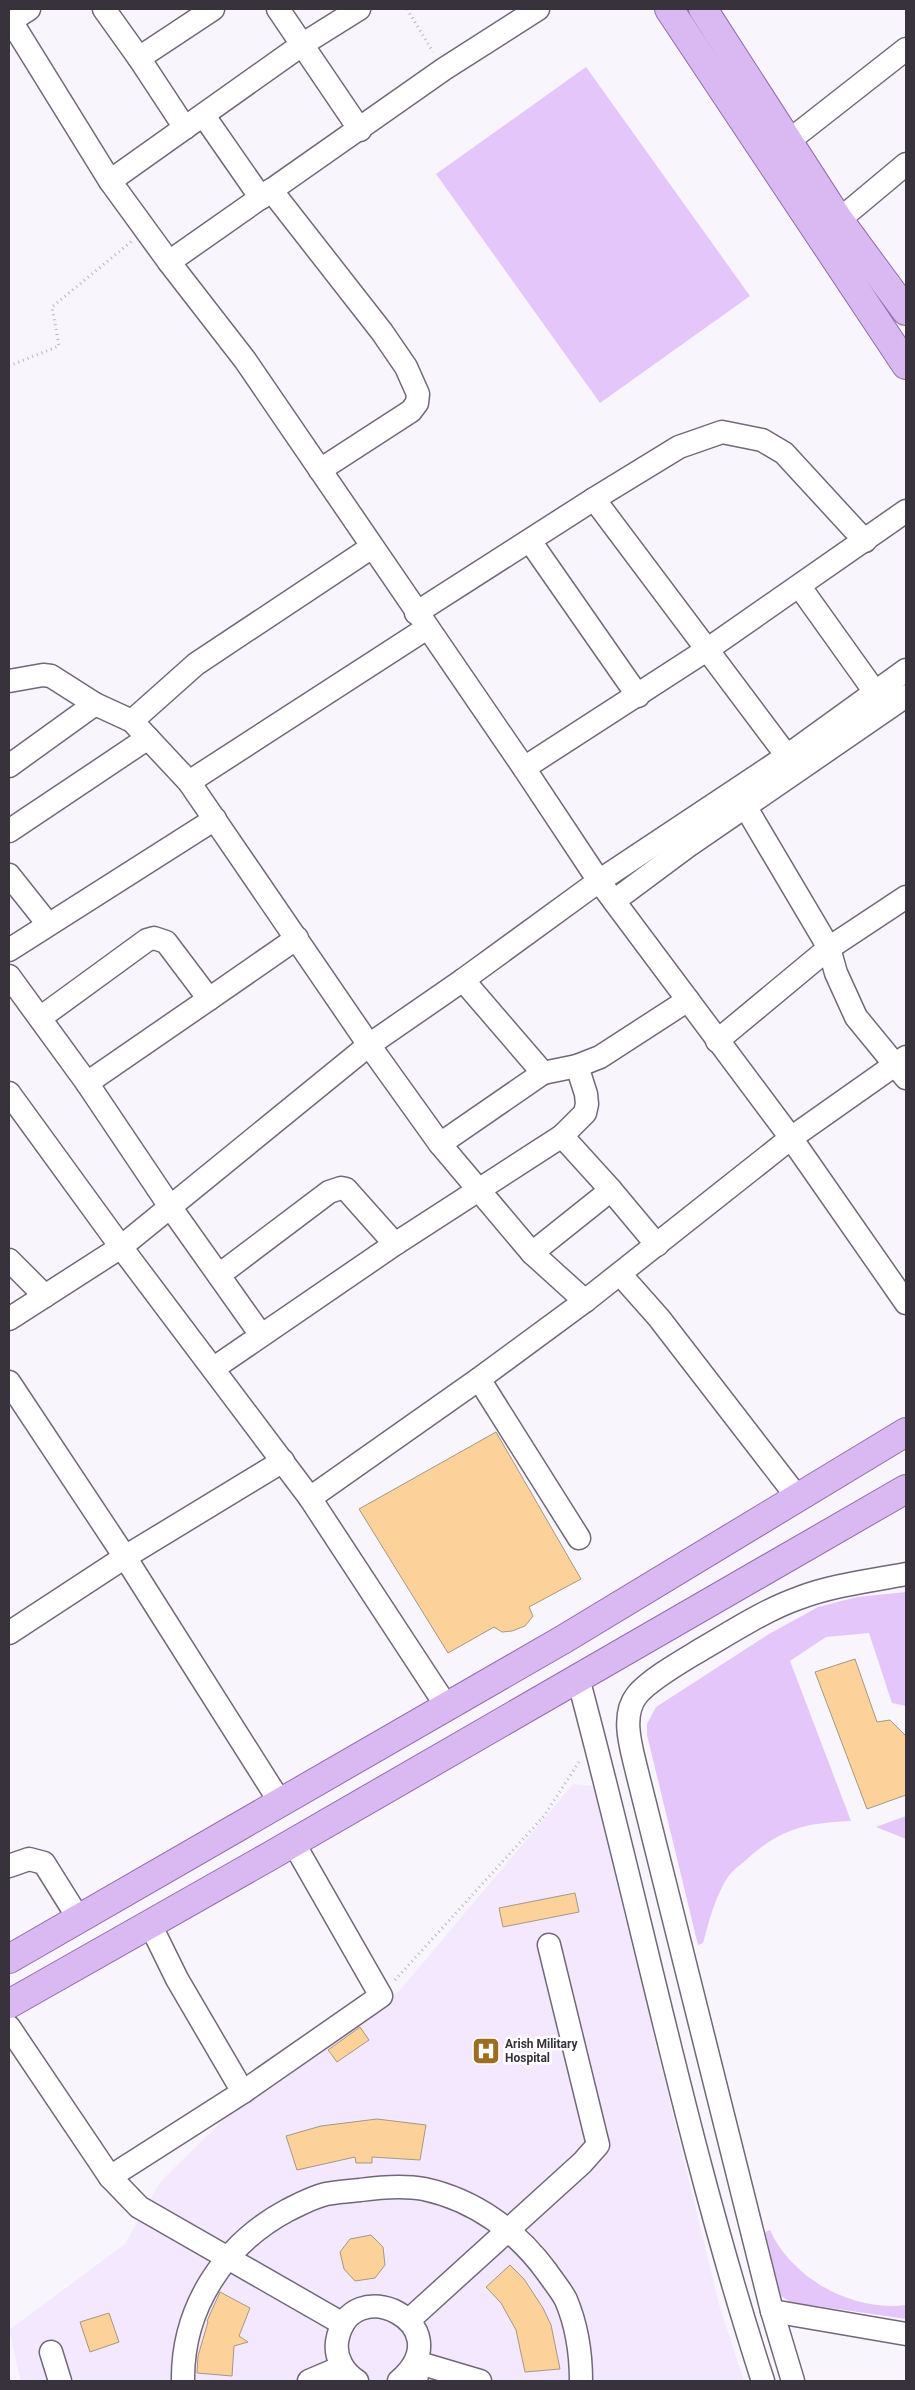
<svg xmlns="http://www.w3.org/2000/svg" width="915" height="2390" viewBox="0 0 915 2390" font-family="Roboto,sans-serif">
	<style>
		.built { fill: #f4e8fe }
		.green { fill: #e4c6fb }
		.building { fill: #fdd29a; stroke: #a59785 }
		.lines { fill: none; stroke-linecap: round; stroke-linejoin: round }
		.minor-casing { stroke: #72687a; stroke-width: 25 }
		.major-casing { stroke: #916cac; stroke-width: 30 }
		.path { stroke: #b9b5bd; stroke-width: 3; stroke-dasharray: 1 4; stroke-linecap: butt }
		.minor { stroke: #fff; stroke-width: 22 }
		.major { stroke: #dab9f2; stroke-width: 28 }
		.labels { text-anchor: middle; stroke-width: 5; stroke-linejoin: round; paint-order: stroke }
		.poi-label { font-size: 12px; font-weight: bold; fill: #37323b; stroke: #fff; text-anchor: start }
	</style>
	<rect width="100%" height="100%" fill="#f9f5fd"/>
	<polygon class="built" points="573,1784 593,1786 719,2304 744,2381 21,2381 9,2330 125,2244 160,2182 231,2112 401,1989"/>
	<g class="green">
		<polygon points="586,67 750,296 600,403 436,174"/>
		<path d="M906,1592V1706L892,1703L869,1633L826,1637L790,1661L851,1821C806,1823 781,1828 746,1860C740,1865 732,1871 727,1878C715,1898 709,1921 703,1943L698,1945L647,1735V1724L656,1707L769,1634L818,1607L857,1597Z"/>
		<polygon points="906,1816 906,1839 876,1827"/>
		<path d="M770,2230C792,2279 853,2312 906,2305V2319L790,2302L781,2296L765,2232Z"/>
	</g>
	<g class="building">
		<polygon points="496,1432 581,1579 529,1607 533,1616 525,1626 512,1631 502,1632 494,1627 448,1653 359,1509"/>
		<polygon points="855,1659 877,1722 890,1720 906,1736 906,1795 867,1809 815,1672"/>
		<polygon points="575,1893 579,1912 503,1927 499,1908"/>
		<polygon points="360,2027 369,2040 337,2062 328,2050"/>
		<polygon points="377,2119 426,2125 420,2160 372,2157 372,2163 356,2163 355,2157 297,2170 286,2136 321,2126"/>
		<polygon points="371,2235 383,2247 385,2265 375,2278 355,2281 344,2269 340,2252 350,2239"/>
		<polygon points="510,2265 524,2279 543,2308 551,2325 560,2369 525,2372 516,2330 501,2303 486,2287"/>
		<polygon points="220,2292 250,2308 239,2336 248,2342 234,2346 232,2376 197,2373 198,2356 208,2322 207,2321"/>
		<polygon points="109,2313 119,2342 90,2352 80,2322"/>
	</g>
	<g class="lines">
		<g class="minor-casing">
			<g id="minor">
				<polyline points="104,9 139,58 185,128"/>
				<polyline points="278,9 360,130"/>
				<polyline points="11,21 110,181 169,262 245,360 524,768 599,881 791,1138 906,1303"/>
				<polyline points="9,22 29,9"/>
				<polyline points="139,58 213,9"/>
				<polyline points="204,116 261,198"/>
				<polyline points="790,140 906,49"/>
				<polyline points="110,181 303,44 359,9"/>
				<polyline points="271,190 382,332 406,367 418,394 417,403 411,411 320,470"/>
				<polyline points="839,220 906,164"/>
				<polyline points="169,262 444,69 538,9"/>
				<polyline points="594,499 787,756"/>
				<polyline points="530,541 638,696"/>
				<polyline points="800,587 875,692"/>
				<polyline points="416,613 594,499 679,447 722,432 762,440 784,453 865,541"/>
				<polyline points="9,681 43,675 51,676 95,704 132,721 189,782 369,1045 440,1144 532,1253 585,1301"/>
				<polyline points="132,721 196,664 372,547"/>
				<polyline points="9,766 95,704"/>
				<polyline points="524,768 708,649 906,511"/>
				<polyline points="189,782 427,628"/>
				<polyline points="745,806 829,948 836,973 856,1017 906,1078"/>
				<polyline points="9,831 148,738"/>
				<polyline points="9,875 48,924"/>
				<polyline points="614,901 688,846 906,696"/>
				<polyline points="9,950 215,819"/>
				<polyline points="9,976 87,1083 171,1208 261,1335"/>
				<polyline points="463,980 543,1073"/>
				<polyline points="40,1018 147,940 154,938 166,942 209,999 297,938"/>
				<polyline points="717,1041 829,948 906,897"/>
				<polyline points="87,1083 209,999"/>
				<polyline points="9,1093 121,1247 310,1498 447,1707"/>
				<polyline points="562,1136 611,1190 657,1245"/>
				<polyline points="440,1144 543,1073 577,1066 600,1057 688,1000"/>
				<polyline points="532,1253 611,1190"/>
				<polyline points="9,1260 45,1296"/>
				<polyline points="620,1274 659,1318 798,1498"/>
				<polyline points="219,1275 329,1192 341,1188 346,1189 395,1244"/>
				<polyline points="9,1319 121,1247 369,1045 463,980 599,881 787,756 906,670"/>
				<polyline points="214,1368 395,1244 562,1136 585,1113 587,1104 586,1094 577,1066"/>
				<polyline points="479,1379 579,1538"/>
				<polyline points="9,1382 125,1557 280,1802"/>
				<polyline points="310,1498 479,1379 585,1301 791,1138 906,1057"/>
				<polyline points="9,1633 125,1557 283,1461"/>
				<path d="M578,1678C641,1912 688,2151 763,2381"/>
				<polyline points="9,1866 29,1859 44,1863 79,1919"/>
				<polyline points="150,1924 177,1979 243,2092"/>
				<polyline points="9,2027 110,2177 139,2207 343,2324"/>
				<polyline points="110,2177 243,2092 381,1996 293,1842"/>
				<polyline points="772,2311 906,2334"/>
				<polyline points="409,2320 582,2163 598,2145 549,1945"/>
				<polyline points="51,2352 60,2381"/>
				<polyline points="417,2376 416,2362 480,2381"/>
				<path d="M183,2381C182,2308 224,2244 288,2210C300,2204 313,2197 326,2194C337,2192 349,2191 360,2190C381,2187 403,2185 424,2189C475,2200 517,2231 547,2272C553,2281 561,2290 566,2300C577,2326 581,2353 581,2381"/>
				<polyline points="309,2381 342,2367 343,2381"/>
				<path d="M357,2381C344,2373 335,2358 337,2342C348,2268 465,2324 399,2381"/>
				<path d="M793,2381L772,2311L637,1772C632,1750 620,1716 637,1695C650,1679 684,1660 702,1649C733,1631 765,1610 799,1598C833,1585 870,1581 906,1574"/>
			</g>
		</g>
		<g class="major-casing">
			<g id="major">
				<polyline points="669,9 906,365"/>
				<polyline points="703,9 839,220 906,311"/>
				<polyline points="9,1959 564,1639 906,1432"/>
				<polyline points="9,2004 270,1856 906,1489"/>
			</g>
		</g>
		<g class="path">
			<polyline points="407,9 433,52"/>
			<polyline points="9,366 59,346 52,307 132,241"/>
			<polyline points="395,1980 544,1816 579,1762"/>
		</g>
		<use href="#minor" class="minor"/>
		<use href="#major" class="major"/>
	</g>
	<defs>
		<g id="hospital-square" transform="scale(1.4375)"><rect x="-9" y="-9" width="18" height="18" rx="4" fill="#9e6d21" stroke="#fff"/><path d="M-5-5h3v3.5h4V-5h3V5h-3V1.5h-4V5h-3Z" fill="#fff"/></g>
	</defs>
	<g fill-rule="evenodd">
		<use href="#hospital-square" x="486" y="2051"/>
	</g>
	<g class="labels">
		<g class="poi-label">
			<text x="505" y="2048">Arish Military<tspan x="505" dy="14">Hospital</tspan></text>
		</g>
	</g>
	<rect width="915" height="2390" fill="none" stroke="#37323b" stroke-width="20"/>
</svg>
